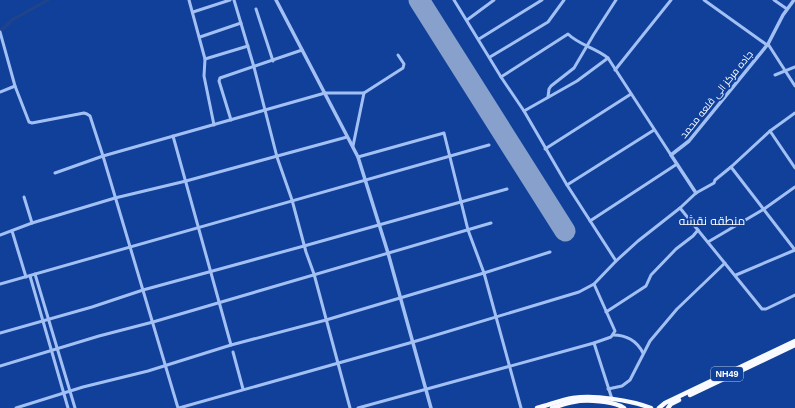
<svg xmlns="http://www.w3.org/2000/svg" width="795" height="408" viewBox="0 0 795 408" font-family="Arial,Cairo,sans-serif">
	<style>
		.lines { fill: none; stroke-linecap: round; stroke-linejoin: round }
		.canal { stroke: #214488; stroke-width: 3 }
		.runway { stroke: #88a0cc; stroke-width: 21 }
		.minor { stroke: #a3c0f4; stroke-width: 3 }
		.tertiary { stroke: #a3c0f4; stroke-width: 3.5 }
		.trunk { stroke: #f8faff; stroke-width: 4.5 }
		.labels { text-anchor: middle; stroke-width: 3.5; stroke-linejoin: round; paint-order: stroke }
		.shield { fill: #10409a; stroke: #b7c6e1; stroke-width: 1 }
		.shield-label { font-size: 9px; font-weight: bold; fill: #fff }
		.street-label { font-size: 10px; fill: #fff; stroke: #10409a }
		.quarter-label { font-size: 12px; fill: #fff; stroke: #10409a }
	</style>
	<rect width="100%" height="100%" fill="#10409a"/>
	<g class="lines">
		<polyline class="canal" points="0,30 4,28 12,20 48,0"/>
		<polyline class="runway" points="419,0 565,231"/>
		<g class="minor">
			<polyline points="189,0 205,59 204,76 214,125"/>
			<polyline points="234,0 254,67 277,157 292,200 306,252 314,274 350,408"/>
			<polyline points="454,0 501,77 524,111 567,185 616,261"/>
			<polyline points="704,0 767,45"/>
			<polyline points="774,0 787,9"/>
			<polyline points="256,9 273,61"/>
			<polyline points="193,12 230,0"/>
			<polyline points="467,20 494,0"/>
			<polyline points="0,32 15,86 29,122 32,123 84,113 87,114 90,116 103,156 178,408"/>
			<polyline points="200,37 241,23"/>
			<polyline points="479,39 542,0"/>
			<polyline points="768,44 795,86"/>
			<polyline points="490,57 548,22 564,0"/>
			<polyline points="205,59 248,46"/>
			<polyline points="615,70 671,0"/>
			<polyline points="775,75 795,67"/>
			<path d="M501,77L568,34C579,45 596,48 608,58L671,155"/>
			<polyline points="0,92 15,86"/>
			<polyline points="548,97 549,89 551,86 574,68 594,34 616,0"/>
			<polyline points="524,111 577,81 608,58"/>
			<polyline points="231,120 219,81 220,78 302,50"/>
			<polyline points="770,131 795,168"/>
			<polyline points="173,136 231,345"/>
			<polyline points="353,146 364,93 403,68 404,64 398,55"/>
			<polyline points="545,149 631,94"/>
			<polyline points="358,157 444,133 468,230 484,273 521,408"/>
			<polyline points="731,167 795,250"/>
			<polyline points="55,173 103,156 325,93 364,93"/>
			<polyline points="567,185 654,130"/>
			<polyline points="24,197 32,223"/>
			<polyline points="680,208 762,309 766,309 795,295"/>
			<polyline points="590,221 677,164"/>
			<polyline points="12,231 26,277"/>
			<polyline points="0,235 32,223 115,198 186,181 347,137"/>
			<polyline points="708,242 764,209 795,187"/>
			<polyline points="35,274 75,408"/>
			<polyline points="736,275 795,250"/>
			<polyline points="30,276 68,408"/>
			<polyline points="0,284 489,145"/>
			<polyline points="606,312 646,286 651,275 676,249 693,236 698,230"/>
			<polyline points="0,333 92,307 143,290 304,246 507,189"/>
			<path d="M613,335C627,335 637,341 643,353"/>
			<polyline points="594,343 612,399"/>
			<polyline points="233,352 243,389"/>
			<polyline points="0,366 99,336 153,322 491,223"/>
			<polyline points="608,389 622,386 630,380 650,341 677,309 725,263"/>
			<polyline points="16,408 83,387 148,371 231,345 326,320 484,273 550,252"/>
			<polyline points="179,408 413,342 579,292 594,284 616,261 638,241 680,208 696,193 714,183 715,180 731,167 770,131 795,113"/>
			<polyline points="358,408 594,343 611,337 615,331 594,284"/>
		</g>
		<g class="tertiary">
			<polyline points="276,0 358,157 388,253 431,408"/>
			<polyline points="696,193 671,155 689,141 768,44 783,15 794,0"/>
		</g>
		<g class="trunk">
			<polyline points="690,395 795,345"/>
			<path d="M537,408C549,405 561,400 573,398C595,395 630,400 651,408"/>
			<path d="M552,408C559,406 566,403 573,402C586,399 614,401 624,408"/>
			<polyline points="659,408 665,403 795,341"/>
			<polyline points="668,408 671,404 679,400"/>
		</g>
	</g>
	<g class="labels">
		<rect class="shield" x="711" y="367" width="32" height="14" rx="3"/>
		<g class="shield-label">
			<text x="727" y="377">NH49</text>
		</g>
		<g class="street-label">
			<text transform="translate(716 94) rotate(-51)" y="4">جاده مرکز الی قلعه محمد</text>
		</g>
		<g class="quarter-label">
			<text x="712" y="225">منطقه نقشه</text>
		</g>
	</g>
</svg>
